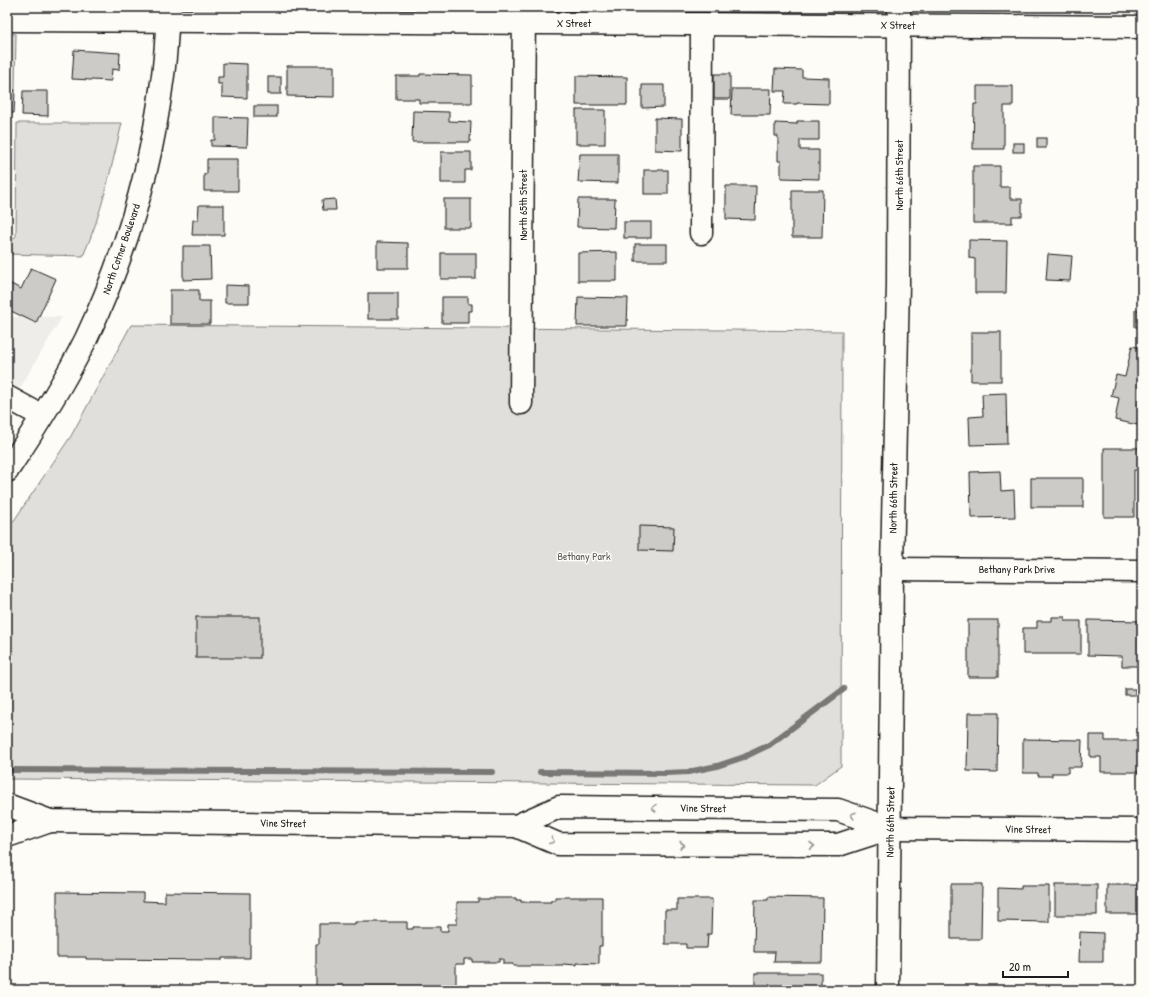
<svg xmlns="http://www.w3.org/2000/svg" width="1149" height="997" viewBox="0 0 1149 997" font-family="'Patrick Hand',sans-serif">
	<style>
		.built { fill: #eeede9 }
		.green { fill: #e0dfdb; stroke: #7e7e7c }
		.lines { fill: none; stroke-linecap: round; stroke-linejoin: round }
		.stream { stroke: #797876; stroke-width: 6 }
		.building { fill: #cccbc8; stroke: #1c1c1c }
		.minor-casing { stroke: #1c1c1c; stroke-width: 25 }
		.major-casing { stroke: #1c1c1c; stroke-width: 25 }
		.minor { stroke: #fdfcf7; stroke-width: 22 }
		.major { stroke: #fdfcf7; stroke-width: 22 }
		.oneway { stroke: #989794 }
		.labels { text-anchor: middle; stroke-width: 3; stroke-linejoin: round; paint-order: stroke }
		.street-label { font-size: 11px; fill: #1c1c1c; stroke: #fdfcf7 }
		.park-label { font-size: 11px; fill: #575655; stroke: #fdfcf7 }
	</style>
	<rect width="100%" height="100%" fill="#fdfcf7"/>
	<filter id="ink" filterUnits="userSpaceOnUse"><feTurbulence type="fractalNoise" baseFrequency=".025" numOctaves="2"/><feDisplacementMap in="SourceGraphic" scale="8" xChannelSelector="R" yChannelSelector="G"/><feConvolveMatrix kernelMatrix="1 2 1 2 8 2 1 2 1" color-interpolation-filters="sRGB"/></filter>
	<g filter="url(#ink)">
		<polygon class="built" points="7,317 62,317 7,410"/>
		<g class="green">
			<polygon points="7,34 16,34 15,90 7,90"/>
			<path d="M17,123H122C111,168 102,214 83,256L7,254V238H14L16,236Z"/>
			<polygon points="131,325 842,331 841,766 815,785 7,779 7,529 15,519 71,436"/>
		</g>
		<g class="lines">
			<g class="stream">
				<polyline points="7,770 492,772"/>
				<polyline points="540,772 666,773 688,772 717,766 744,757 769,745 844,689"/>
			</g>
		</g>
		<g class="building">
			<polygon points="74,50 120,53 119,70 112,69 111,81 72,79"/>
			<polygon points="223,63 247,64 247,98 222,97 222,84 218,84 218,77 223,77"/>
			<polygon points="287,66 334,66 334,97 287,96"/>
			<polygon points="775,69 802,70 802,77 829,78 829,104 797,103 797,104 784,104 785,91 774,91"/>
			<polygon points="420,74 472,75 472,103 419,103 419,99 396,99 396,76 420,76"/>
			<rect x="714" y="74" width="16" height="25"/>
			<polygon points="576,76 627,77 627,105 576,105"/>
			<rect x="268" y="77" width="13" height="17"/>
			<polygon points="642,85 664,85 664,107 642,108"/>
			<polygon points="977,86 1013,86 1013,106 1004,106 1004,149 973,149 974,104 977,104"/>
			<polygon points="732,89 771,89 770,115 731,115"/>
			<polygon points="7,90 15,90 14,113 7,113"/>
			<polygon points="23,91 48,91 48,116 22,115"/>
			<rect x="254" y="106" width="23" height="11"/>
			<rect x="576" y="110" width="29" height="34"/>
			<polygon points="413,111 449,112 449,121 471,122 470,142 412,142"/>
			<polygon points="215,117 248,118 247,147 211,146 211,140 215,140"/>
			<polygon points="655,118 682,119 682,151 655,150"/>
			<polygon points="797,121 819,121 819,140 800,140 800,150 819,150 819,179 781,178 781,161 778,161 778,136 775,136 775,123 797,124"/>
			<rect x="1037" y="138" width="9" height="10"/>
			<rect x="1013" y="143" width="11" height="9"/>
			<polygon points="441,152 471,152 471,170 465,170 465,183 441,183"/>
			<polygon points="580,154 618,154 618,183 578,182"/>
			<polygon points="207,159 238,159 238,191 204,191 204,174 207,174"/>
			<polygon points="973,166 1000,166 1000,187 1010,187 1010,199 1022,199 1022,216 1012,216 1012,223 973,223"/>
			<rect x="644" y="170" width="24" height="24"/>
			<polygon points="726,186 756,186 755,220 726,219"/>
			<polygon points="792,190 823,190 822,237 792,237"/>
			<polygon points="335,199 336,210 323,210 322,200"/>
			<rect x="444" y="199" width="27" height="29"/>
			<polygon points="578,199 615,199 614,228 577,227"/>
			<polygon points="199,205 224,205 224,235 192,235 193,220 198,220"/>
			<rect x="624" y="222" width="27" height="16"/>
			<polygon points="969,240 1007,241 1006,293 975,293 975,259 969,258"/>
			<polygon points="377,242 408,243 408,268 377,268"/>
			<rect x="635" y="244" width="32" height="17"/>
			<polygon points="183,246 210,246 211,279 183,280"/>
			<polygon points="617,252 617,281 578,281 578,253"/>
			<rect x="441" y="253" width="35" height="26"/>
			<polygon points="1048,254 1072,256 1070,281 1046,280"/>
			<polygon points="31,268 56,279 36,323 11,311 7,311 7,282 21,289"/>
			<polygon points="225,285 249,286 249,303 225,303"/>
			<polygon points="1141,287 1142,287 1142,342 1139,342 1139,327 1135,327 1135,310 1141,310"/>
			<polygon points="170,290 199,290 199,301 210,301 210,324 170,324"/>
			<rect x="368" y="293" width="30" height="26"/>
			<polygon points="442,297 468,297 468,304 472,304 472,311 468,311 468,323 442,323"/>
			<polygon points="578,297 628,298 627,326 577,326"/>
			<rect x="971" y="332" width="30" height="49"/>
			<polygon points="1132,346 1142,348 1142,426 1115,420 1119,398 1111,396 1116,375 1125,377"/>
			<polygon points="1006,393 1007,444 970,445 969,417 983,416 982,394"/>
			<polygon points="1104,448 1139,448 1139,470 1134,470 1134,517 1104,517"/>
			<polygon points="1000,471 1001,491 1014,490 1015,517 971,518 970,472"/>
			<rect x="1031" y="478" width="52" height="29"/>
			<polygon points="639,526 674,527 673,551 639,550"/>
			<rect x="196" y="617" width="64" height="41"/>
			<polygon points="1052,617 1065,617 1065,621 1081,621 1081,654 1023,654 1023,628 1037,628 1037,621 1052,621"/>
			<rect x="968" y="620" width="30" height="57"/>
			<polygon points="1088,620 1142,621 1142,666 1122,666 1122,656 1088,655"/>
			<rect x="1125" y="689" width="10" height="6"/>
			<polygon points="968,713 998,713 997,772 967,771"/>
			<polygon points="1090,735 1105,735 1105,741 1140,741 1140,772 1101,772 1101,757 1090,757"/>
			<polygon points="1023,739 1082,740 1081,767 1068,767 1068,773 1052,773 1052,776 1038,776 1038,773 1023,773"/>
			<polygon points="951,884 982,884 981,939 951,939"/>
			<rect x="1055" y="885" width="42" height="30"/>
			<rect x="1107" y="885" width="35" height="29"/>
			<polygon points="1021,886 1049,886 1049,922 998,921 998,888 1021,889"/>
			<polygon points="57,892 143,893 143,901 165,902 165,892 250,893 250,958 222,958 222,960 86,959 86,957 57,957"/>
			<polygon points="555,897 602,897 602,946 599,946 599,964 577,963 577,965 563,964 563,966 513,966 513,964 503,964 503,959 499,959 499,962 472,962 472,959 464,959 464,964 456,964 456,990 397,990 397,987 368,987 368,989 364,990 316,990 316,944 319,944 319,924 355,924 355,922 407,922 407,929 413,929 413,927 440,927 440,931 448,931 448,924 457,924 457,902 478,902 478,899 489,899 489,898 516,898 516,900 521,900 521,902 551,902 551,900 555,900"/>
			<polygon points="768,897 823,898 822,962 774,962 775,952 754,952 755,900 768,900"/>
			<polygon points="677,899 712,899 711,934 708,934 707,948 686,948 686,944 665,944 665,910 677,910"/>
			<polygon points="1080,932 1103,933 1103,962 1079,962"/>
			<rect x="755" y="973" width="66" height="17"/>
		</g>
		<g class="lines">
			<g class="minor-casing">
				<g id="minor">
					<polyline points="7,20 407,22 1142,27"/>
					<polyline points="701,233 702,24"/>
					<polyline points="7,397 42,416"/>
					<polyline points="521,403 524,7"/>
					<polyline points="892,569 1142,571"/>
				</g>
			</g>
			<g class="major-casing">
				<g id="major">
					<path d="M7,471C35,429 63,385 86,339C124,258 151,171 162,82C166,57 167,32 168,7"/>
					<polyline points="7,805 50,821 516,826 558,844 838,845 890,828"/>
					<polyline points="516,826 559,807 838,810 890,828 1142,830"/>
					<polyline points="7,836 50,821"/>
					<polyline points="888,990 892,569 898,284 899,7"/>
				</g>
			</g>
			<use href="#minor" class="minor"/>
			<use href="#major" class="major"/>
		</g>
		<defs><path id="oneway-chevron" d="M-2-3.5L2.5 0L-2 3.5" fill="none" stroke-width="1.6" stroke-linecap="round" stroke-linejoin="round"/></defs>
		<g class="oneway">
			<use href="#oneway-chevron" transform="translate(654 808) rotate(-179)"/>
			<use href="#oneway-chevron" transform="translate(853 815) rotate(-161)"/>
			<use href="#oneway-chevron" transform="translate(552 841) rotate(22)"/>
			<use href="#oneway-chevron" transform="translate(682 845)"/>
			<use href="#oneway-chevron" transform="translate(812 846)"/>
		</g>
	</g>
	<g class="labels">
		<g class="street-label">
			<text x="574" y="27">X Street</text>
			<text transform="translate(898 25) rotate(1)" y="4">X Street</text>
			<text transform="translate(899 175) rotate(-90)" y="4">North 66th Street</text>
			<text transform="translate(523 205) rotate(-90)" y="4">North 65th Street</text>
			<text transform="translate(121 249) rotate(-71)" y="4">North Cotner Boulevard</text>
			<text transform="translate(893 498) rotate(-89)" y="4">North 66th Street</text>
			<text x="1017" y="573">Bethany Park Drive</text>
			<text transform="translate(703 808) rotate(1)" y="4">Vine Street</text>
			<text transform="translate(890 822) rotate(-89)" y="4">North 66th Street</text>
			<text transform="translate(283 823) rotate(1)" y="4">Vine Street</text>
			<text transform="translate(1028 829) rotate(1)" y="4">Vine Street</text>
		</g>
		<g class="park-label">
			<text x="584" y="560">Bethany Park</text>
		</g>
	</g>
	<rect width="1149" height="997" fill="none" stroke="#fdfcf7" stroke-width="24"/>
	<rect x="12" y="12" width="1125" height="973" fill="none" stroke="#1c1c1c" stroke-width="1.5" filter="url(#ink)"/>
	<path d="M1003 971v6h65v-6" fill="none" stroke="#1c1c1c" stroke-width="2"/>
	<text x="1009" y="971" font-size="12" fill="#1c1c1c" stroke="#fdfcf7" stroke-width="3" paint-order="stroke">20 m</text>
</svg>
